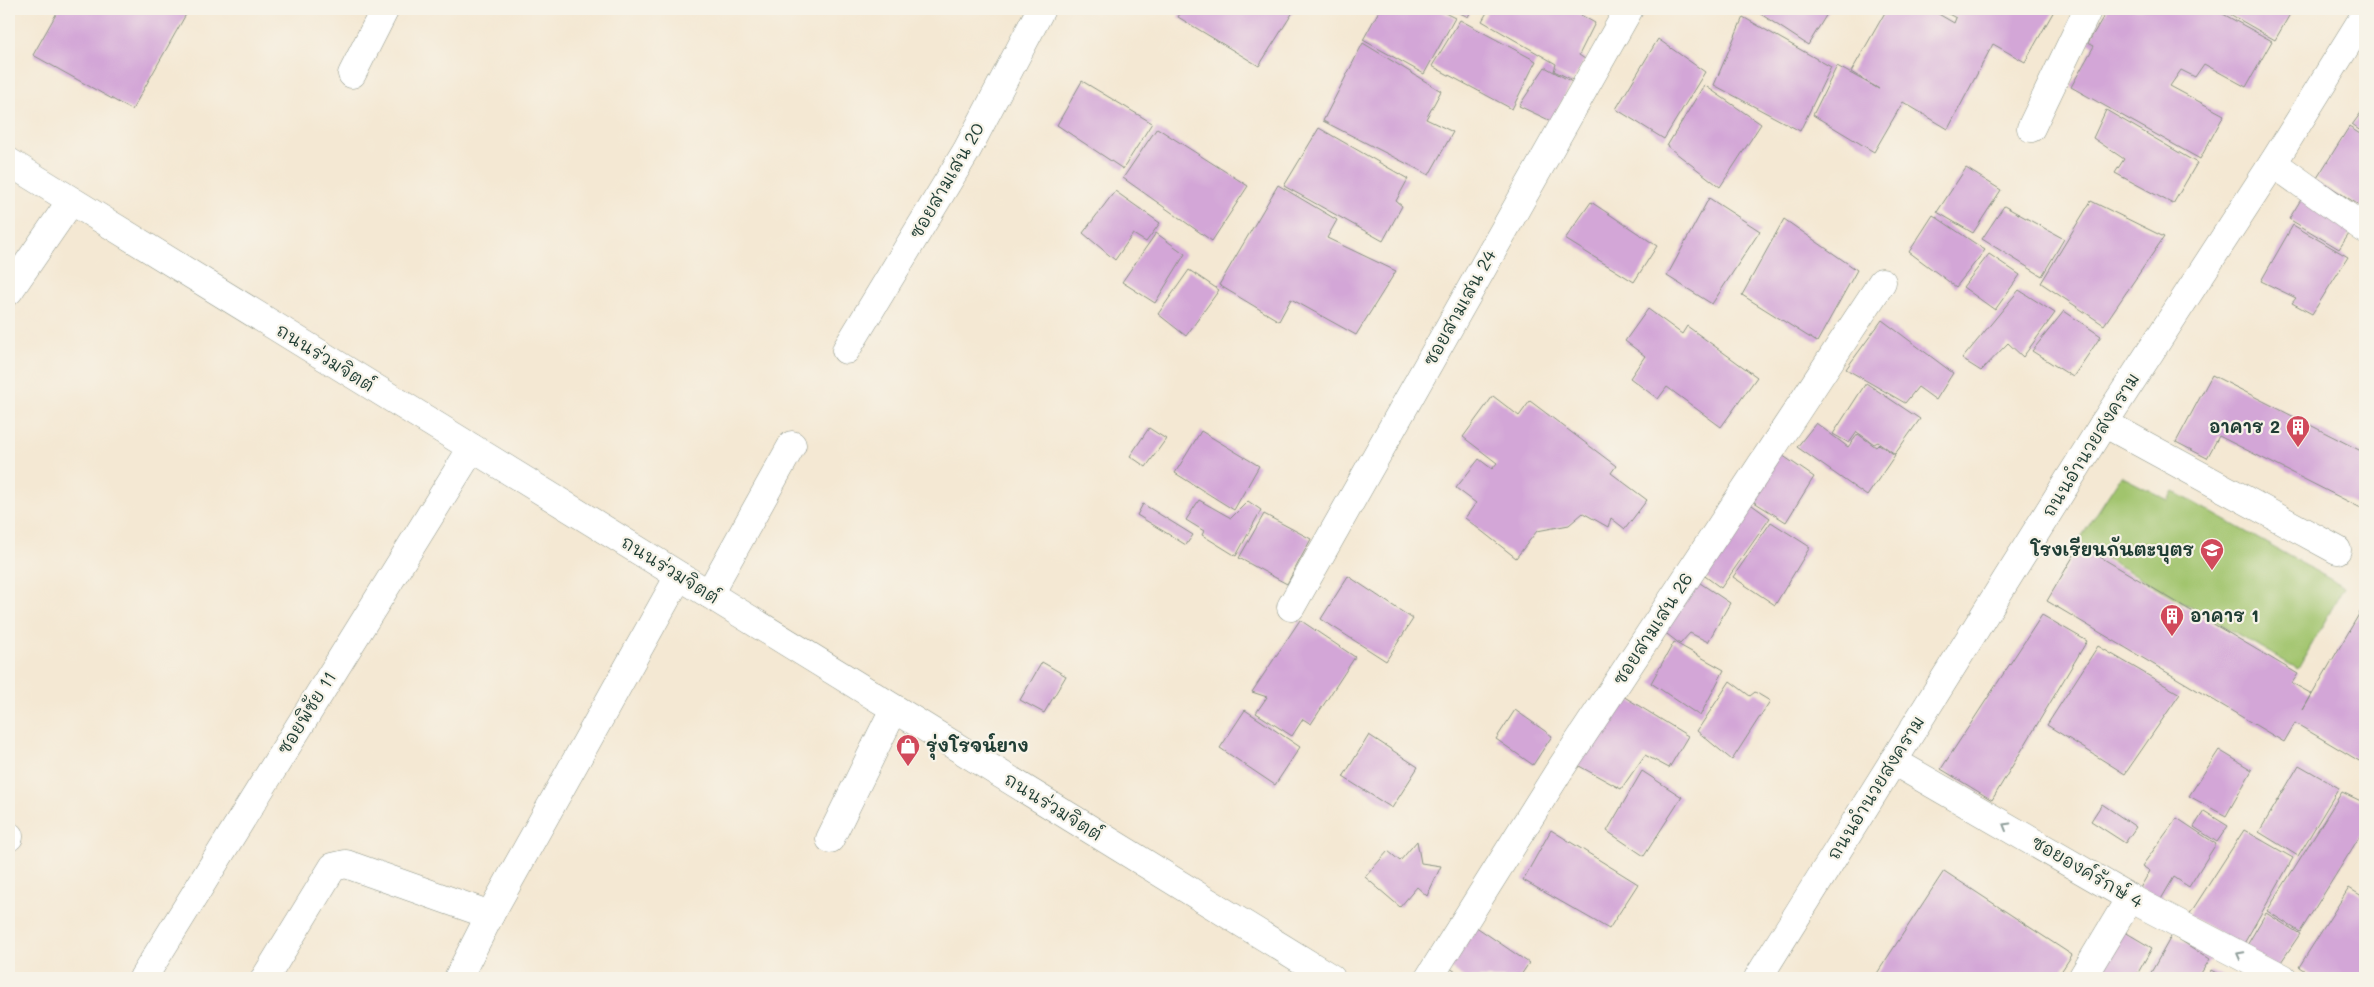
<svg xmlns="http://www.w3.org/2000/svg" width="2374" height="987" viewBox="0 0 2374 987" font-family="Mali,'Playpen Sans Thai',sans-serif">
	<style>
		.green { fill: #a1c46d; stroke: #608050 }
		.building { fill: #d3a6d7 }
		.lines { fill: none; stroke-linecap: round; stroke-linejoin: round }
		.minor-casing { stroke: #8a9284; stroke-width: 29 }
		.minor { stroke: #fff; stroke-width: 28 }
		.oneway { stroke: #8f9e9a }
		.labels { text-anchor: middle; stroke-width: 4.5; stroke-linejoin: round; paint-order: stroke }
		.street-label { font-size: 18px; fill: #1f3d34; stroke: #f7f3e8 }
		.poi-label { font-size: 18px; font-weight: bold; fill: #1f3d34; stroke: #f7f3e8; text-anchor: end }
	</style>
	<rect width="100%" height="100%" fill="#f7f3e8"/>
	<filter id="ink" filterUnits="userSpaceOnUse"><feTurbulence type="fractalNoise" baseFrequency=".02" numOctaves="2"/><feDisplacementMap in="SourceGraphic" scale="10" xChannelSelector="R" yChannelSelector="G"/><feConvolveMatrix kernelMatrix="1 2 1 2 8 2 1 2 1" color-interpolation-filters="sRGB"/></filter>
	<filter id="wash" filterUnits="userSpaceOnUse"><feTurbulence type="fractalNoise" baseFrequency=".0096" numOctaves="4" result="noise"/><feDisplacementMap in="SourceGraphic" scale="20" xChannelSelector="R" yChannelSelector="G"/><feGaussianBlur stdDeviation="1.12" result="paint"/><feColorMatrix in="noise" values="0 0 0 0 0 0 0 0 0 0 0 0 0 0 0 0 0 1.4 0 .05"/><feComposite in="paint" operator="in"/></filter>
	<g filter="url(#wash)">
		<rect width="100%" height="100%" fill="#f4e8d3"/>
		<polygon class="green" points="2121,476 2168,500 2173,491 2344,587 2298,669 2078,542"/>
		<g id="blocks">
			<g class="building">
				<polygon points="59,9 189,9 132,110 33,55"/>
				<polygon points="1183,9 1295,9 1259,66 1178,17"/>
				<polygon points="1380,9 1437,9 1455,18 1424,74 1363,40"/>
				<polygon points="1452,9 1472,9 1468,17"/>
				<polygon points="1489,9 1570,9 1595,23 1579,55 1585,59 1573,80 1554,71 1556,64 1482,21"/>
				<polygon points="1753,9 1830,9 1808,45"/>
				<polygon points="1887,9 1930,9 1954,23 1956,18 1939,9 2055,9 2025,62 1993,44 1948,129 1903,102 1874,152 1813,115 1837,66 1879,89 1851,72"/>
				<polygon points="2108,9 2214,9 2272,41 2246,87 2204,64 2195,77 2181,70 2170,86 2224,115 2200,159 2071,87 2094,46 2088,43"/>
				<polygon points="2221,9 2293,9 2275,40"/>
				<polygon points="1743,17 1831,67 1800,131 1714,85"/>
				<polygon points="1460,20 1536,61 1512,109 1432,66"/>
				<polygon points="1658,39 1705,72 1664,139 1616,109"/>
				<polygon points="1363,43 1441,91 1426,119 1453,132 1429,175 1323,121"/>
				<polygon points="1545,67 1572,82 1551,121 1519,106"/>
				<polygon points="1082,81 1152,123 1123,169 1057,125"/>
				<polygon points="1704,85 1761,124 1720,187 1667,146"/>
				<polygon points="2106,110 2197,163 2173,204 2115,173 2124,159 2093,138"/>
				<polygon points="2363,110 2365,111 2365,134 2352,125"/>
				<polygon points="2349,127 2365,137 2365,209 2317,178"/>
				<polygon points="1157,128 1248,186 1212,241 1123,178"/>
				<polygon points="1319,128 1408,179 1396,201 1402,206 1383,241 1284,186"/>
				<polygon points="1966,168 2001,190 1973,233 1937,212"/>
				<polygon points="2313,180 2363,213 2339,249 2289,219"/>
				<polygon points="1278,185 1337,220 1327,238 1396,271 1356,335 1291,299 1279,321 1219,285"/>
				<polygon points="1115,191 1160,223 1146,242 1133,234 1115,260 1083,233"/>
				<polygon points="1709,198 1760,231 1712,304 1667,276"/>
				<polygon points="2091,201 2164,237 2104,325 2041,283"/>
				<polygon points="1591,202 1657,246 1634,282 1565,239"/>
				<polygon points="2004,206 2064,239 2042,276 1982,239"/>
				<polygon points="1933,215 1985,250 1956,287 1909,252"/>
				<polygon points="1784,219 1857,270 1817,342 1742,295"/>
				<polygon points="2293,225 2348,257 2312,314 2292,303 2296,298 2261,281"/>
				<polygon points="1156,233 1185,254 1155,303 1122,282"/>
				<polygon points="1989,254 2020,275 1995,310 1963,287"/>
				<polygon points="1189,270 1219,290 1186,336 1158,314"/>
				<polygon points="2019,290 2055,313 2023,357 2008,343 1981,371 1962,359"/>
				<polygon points="1648,309 1682,334 1687,326 1757,377 1721,427 1667,387 1658,399 1630,378 1645,356 1625,341"/>
				<polygon points="2064,311 2101,336 2073,377 2032,351"/>
				<polygon points="1882,320 1953,373 1936,400 1918,387 1905,403 1846,369"/>
				<polygon points="2212,375 2365,453 2365,510 2219,436 2207,458 2176,442"/>
				<polygon points="1866,383 1920,419 1895,454 1878,442 1874,444 1857,432 1849,443 1833,434"/>
				<polygon points="1493,396 1519,416 1530,401 1616,466 1611,473 1647,500 1625,529 1611,518 1608,527 1583,513 1569,525 1537,531 1516,558 1465,518 1476,503 1456,488 1479,459 1492,469 1497,463 1463,437"/>
				<polygon points="1816,423 1848,447 1858,434 1876,447 1879,444 1895,455 1867,496 1797,447"/>
				<polygon points="1149,428 1166,439 1146,467 1130,456"/>
				<polygon points="1201,431 1259,466 1234,510 1175,473"/>
				<polygon points="1776,451 1814,477 1786,522 1746,497"/>
				<polygon points="1199,500 1231,518 1248,501 1261,510 1236,556 1202,535 1204,531 1186,520"/>
				<polygon points="1745,500 1770,518 1721,588 1698,571"/>
				<polygon points="1143,504 1193,535 1186,545 1137,515"/>
				<polygon points="1264,514 1311,539 1287,584 1239,558"/>
				<polygon points="1771,522 1810,547 1775,605 1733,577"/>
				<polygon points="2080,545 2298,674 2292,683 2312,694 2303,710 2365,604 2365,755 2361,762 2295,723 2284,742 2047,601"/>
				<polygon points="1348,576 1413,619 1386,661 1321,619"/>
				<polygon points="1694,579 1730,603 1708,642 1690,633 1680,644 1659,628"/>
				<polygon points="2042,615 2087,641 1992,800 1941,769"/>
				<polygon points="1300,620 1355,657 1311,724 1303,719 1292,736 1256,713 1267,697 1252,692"/>
				<polygon points="1674,642 1724,670 1700,716 1651,683"/>
				<polygon points="2098,646 2180,694 2125,774 2047,725"/>
				<polygon points="1042,662 1066,676 1044,713 1020,700"/>
				<polygon points="1730,681 1750,696 1755,692 1770,701 1732,760 1697,731"/>
				<polygon points="1618,693 1688,736 1669,768 1645,755 1621,789 1570,761"/>
				<polygon points="1245,710 1300,747 1275,785 1220,748"/>
				<polygon points="1515,710 1552,736 1533,765 1496,739"/>
				<polygon points="1369,735 1418,767 1392,808 1343,777"/>
				<polygon points="2219,750 2252,770 2226,816 2189,796"/>
				<polygon points="2299,765 2339,788 2298,856 2259,832"/>
				<polygon points="1642,771 1682,797 1644,856 1607,831"/>
				<polygon points="2342,792 2365,803 2365,828 2300,932 2267,911"/>
				<polygon points="2102,804 2136,827 2125,843 2091,821"/>
				<polygon points="2204,811 2228,826 2217,842 2194,827"/>
				<polygon points="2177,818 2216,844 2189,887 2174,877 2160,901 2140,888 2150,871 2142,866"/>
				<polygon points="1551,830 1638,884 1609,929 1523,880"/>
				<polygon points="2244,830 2293,858 2242,947 2189,915"/>
				<polygon points="1417,841 1421,863 1441,866 1427,896 1417,887 1400,907 1365,877 1388,851 1400,861"/>
				<polygon points="1944,871 2072,955 2057,978 1874,978"/>
				<polygon points="2349,888 2365,898 2365,978 2316,978 2299,967"/>
				<polygon points="2266,913 2300,934 2277,968 2246,947"/>
				<polygon points="2103,919 2152,948 2135,978 2087,978"/>
				<polygon points="1472,924 1529,963 1519,978 1465,978 1447,966"/>
				<polygon points="2172,935 2210,959 2198,978 2148,978"/>
				<polygon points="2211,970 2225,978 2207,978"/>
			</g>
		</g>
	</g>
	<g filter="url(#ink)">
		<use href="#blocks" fill-opacity="0" stroke="#8a9284" stroke-width="1"/>
		<g class="lines">
			<g class="minor-casing">
				<g id="minor">
					<polyline points="352,74 385,9"/>
					<polyline points="2031,128 2088,9"/>
					<polyline points="9,162 1331,978"/>
					<polyline points="2273,163 2365,229"/>
					<polyline points="9,291 71,201"/>
					<polyline points="846,350 967,150 1041,9"/>
					<polyline points="2104,423 2337,550"/>
					<polyline points="709,594 792,445"/>
					<polyline points="1291,607 1629,9"/>
					<polyline points="1893,761 2130,898 2283,978"/>
					<polyline points="9,837 9,836"/>
					<polyline points="830,839 894,709"/>
					<polyline points="143,978 472,448"/>
					<polyline points="265,978 333,867 346,864 490,915"/>
					<polyline points="458,978 490,915 679,576"/>
					<polyline points="1429,978 1559,771 1882,282"/>
					<polyline points="1758,978 2104,423 2273,163 2365,15"/>
					<polyline points="2082,978 2130,898"/>
				</g>
			</g>
			<use href="#minor" class="minor"/>
		</g>
		<defs><path id="oneway-chevron" d="M-2-3.5L2.5 0L-2 3.5" fill="none" stroke-width="1.6" stroke-linecap="round" stroke-linejoin="round" transform="scale(1.25)"/></defs>
		<g class="oneway">
			<use href="#oneway-chevron" transform="translate(2006 826) rotate(-150)"/>
			<use href="#oneway-chevron" transform="translate(2240 955) rotate(-152)"/>
		</g>
	</g>
	<defs>
		<g id="building-pin" transform="scale(1.25)"><path d="M0 17L-7.5 6A9.5 9.5 0 1 1 7.5 6Z" fill="#d1495b" stroke="#f7f3e8"/><path d="M-4-6H4V6H1V3H-1V6H-4ZM-2.5-4.3h1.7v1.8h-1.7ZM.8-4.3h1.7v1.8H.8ZM-2.5-1h1.7V.8h-1.7ZM.8-1h1.7V.8H.8Z" fill="#fff"/></g>
		<g id="school-pin" transform="scale(1.25)"><path d="M0 17L-7.5 6A9.5 9.5 0 1 1 7.5 6Z" fill="#d1495b" stroke="#f7f3e8"/><path d="M0-5L7-2L0 1L-7-2ZM-4 1L0 2.5L4 1V4Q0 6-4 4Z" fill="#fff"/></g>
		<g id="shop-pin" transform="scale(1.25)"><path d="M0 17L-7.5 6A9.5 9.5 0 1 1 7.5 6Z" fill="#d1495b" stroke="#f7f3e8"/><path d="M-5-2.5h2.3a2.7 3.5 0 0 1 5.4 0H5L5.5 6h-11ZM-1.5-2.5h3a1.5 2.3 0 0 0-3 0Z" fill="#fff"/></g>
	</defs>
	<g fill-rule="evenodd">
		<use href="#building-pin" x="2298" y="427"/>
		<use href="#school-pin" x="2212" y="550"/>
		<use href="#building-pin" x="2172" y="616"/>
		<use href="#shop-pin" x="908" y="746"/>
	</g>
	<g class="labels">
		<g class="street-label">
			<text transform="translate(947 181) rotate(-60)" y="6">ซอยสามเสน 20</text>
			<text transform="translate(1460 308) rotate(-61)" y="6">ซอยสามเสน 24</text>
			<text transform="translate(325 358) rotate(32)" y="6">ถนนร่วมจิตต์</text>
			<text transform="translate(2091 445) rotate(-58)" y="6">ถนนอำนวยสงคราม</text>
			<text transform="translate(670 570) rotate(32)" y="6">ถนนร่วมจิตต์</text>
			<text transform="translate(1653 629) rotate(-57)" y="6">ซอยสามเสน 26</text>
			<text transform="translate(307 713) rotate(-58)" y="6">ซอยพิชัย 11</text>
			<text transform="translate(1876 788) rotate(-58)" y="6">ถนนอำนวยสงคราม</text>
			<text transform="translate(1053 807) rotate(32)" y="6">ถนนร่วมจิตต์</text>
			<text transform="translate(2087 872) rotate(30)" y="6">ซอยองค์รักษ์ 4</text>
		</g>
		<g class="poi-label">
			<text x="2280" y="433">อาคาร 2</text>
			<text x="2194" y="556">โรงเรียนกันตะบุตร</text>
			<text x="2190" y="622" text-anchor="start">อาคาร 1</text>
			<text x="926" y="752" text-anchor="start">รุ่งโรจน์ยาง</text>
		</g>
	</g>
	<rect width="2374" height="987" fill="none" stroke="#f7f3e8" stroke-width="30"/>
</svg>
